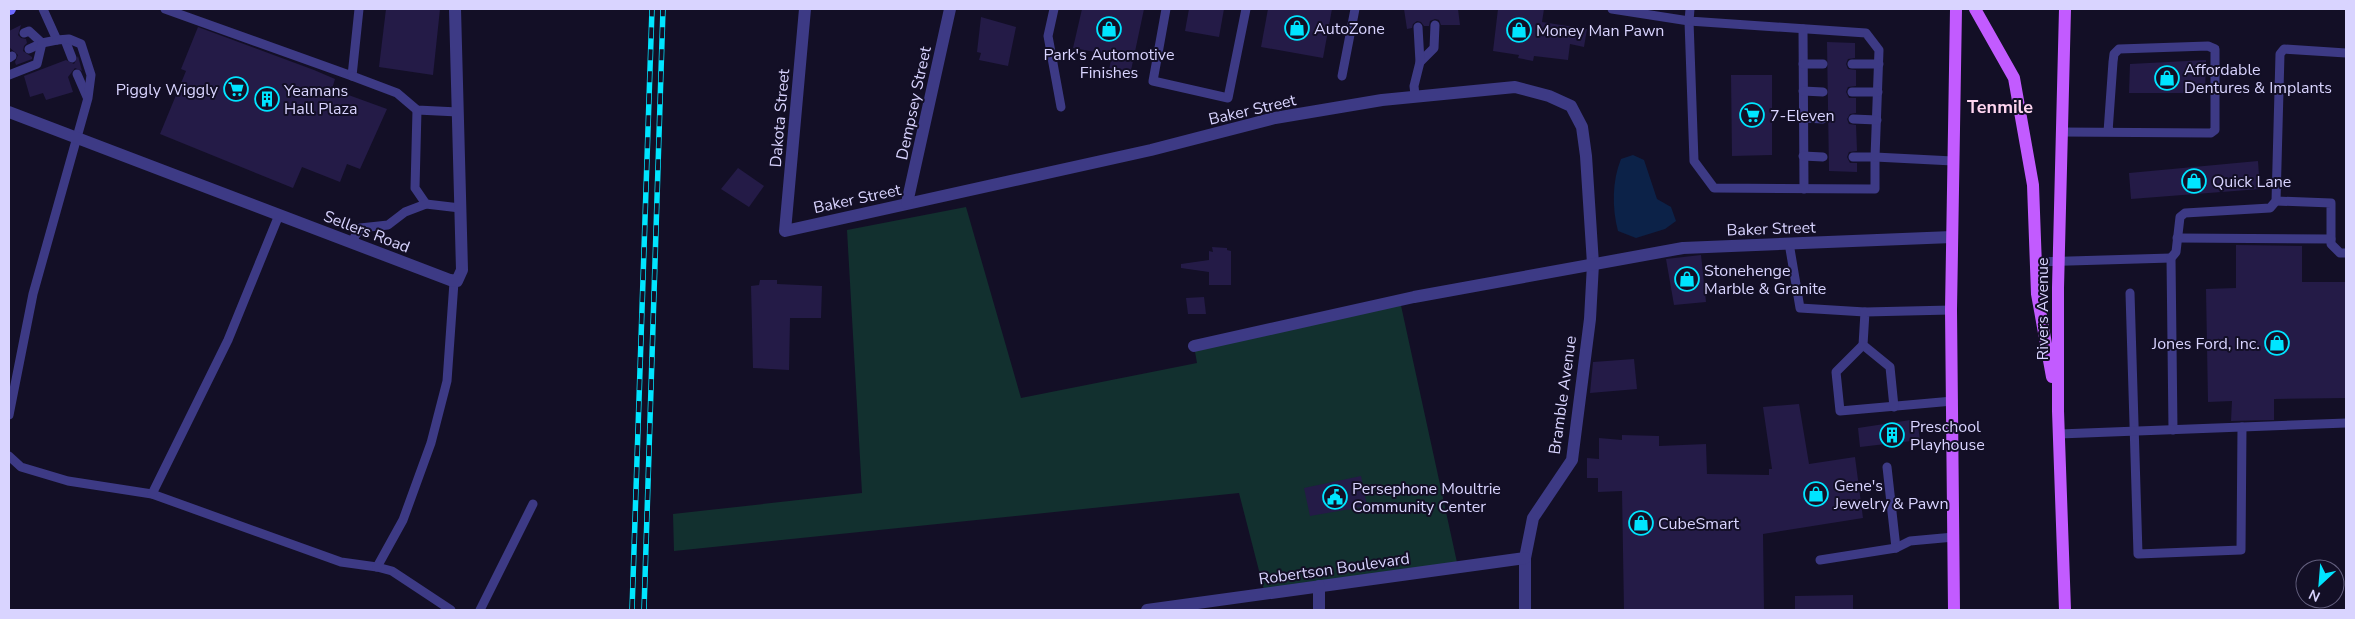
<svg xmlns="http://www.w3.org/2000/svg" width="2355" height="619" viewBox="0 0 2355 619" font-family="'Nunito Sans',sans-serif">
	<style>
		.green { fill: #12302f }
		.water { fill: #0c2248 }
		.building { fill: #241b47 }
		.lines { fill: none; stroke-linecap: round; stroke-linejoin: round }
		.lane { stroke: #3d3a85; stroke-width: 9 }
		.street { stroke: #3d3a85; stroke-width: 12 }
		.secondary { stroke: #6f6bff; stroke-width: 12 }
		.primary { stroke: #c25bff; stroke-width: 12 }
		.rail-casing { stroke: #00e5ff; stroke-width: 5.5 }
		.rail { stroke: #130f26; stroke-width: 4; stroke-dasharray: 11; stroke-linecap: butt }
		.labels { text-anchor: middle; stroke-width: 4; stroke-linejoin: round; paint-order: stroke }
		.poi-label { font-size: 16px; fill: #d9d4ff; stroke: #130f26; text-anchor: start }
		.street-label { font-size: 16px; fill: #d9d4ff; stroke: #130f26 }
		.neighbourhood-label { font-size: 18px; font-weight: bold; fill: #ffd6f0; stroke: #130f26 }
	</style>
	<rect width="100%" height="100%" fill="#130f26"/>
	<polygon class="green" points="966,207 1021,398 1197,363 1194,346 1400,301 1458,567 1265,594 1239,493 674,551 673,514 862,493 847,230"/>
	<path class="water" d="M1633,155L1644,160L1657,199L1671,207L1676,221L1665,229L1636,238L1618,231C1612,208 1612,181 1621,159Z"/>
	<g class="building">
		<polygon points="386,9 440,9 433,75 379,67"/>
		<polygon points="1082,9 1144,9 1129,80 1108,75 1112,55 1073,48"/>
		<polygon points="1189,9 1224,9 1219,37 1185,31"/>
		<polygon points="1268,9 1332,9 1323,58 1261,47"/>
		<polygon points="1404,9 1458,9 1460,25 1441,25 1439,20 1435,19 1430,21 1429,26 1424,26 1421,22 1417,21 1413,24 1412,28 1407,29"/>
		<polygon points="1498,9 1544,9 1542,22 1587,29 1584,47 1570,44 1568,60 1534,56 1533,61 1518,58 1519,55 1493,51"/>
		<polygon points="981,17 1016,27 1008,66 979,60 981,53 977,52"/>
		<polygon points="21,25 18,35 21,38 26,39 27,43 24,46 23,51 32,57 32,59 16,65 15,62 18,55 9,47 9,31"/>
		<polygon points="198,27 314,70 335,79 332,89 387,109 360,169 347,164 340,182 302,167 293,188 160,134 186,71 181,69"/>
		<polygon points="1827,42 1855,43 1855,58 1848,59 1846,64 1848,69 1856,70 1856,86 1848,87 1846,92 1849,98 1856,98 1856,113 1850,114 1847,119 1849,124 1856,125 1857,151 1849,152 1847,157 1850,163 1857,163 1857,172 1829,171"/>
		<polygon points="78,56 82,71 75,68 68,77 73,92 46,100 43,93 30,97 24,76 66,60 74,64"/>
		<polygon points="2206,60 2205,93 2129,93 2130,64"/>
		<polygon points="1731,75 1772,75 1772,155 1732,156"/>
		<polygon points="2258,161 2260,189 2131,199 2129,173"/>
		<polygon points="738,168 764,186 749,207 721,189"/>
		<polygon points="2236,245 2302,246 2302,282 2346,282 2346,398 2274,399 2274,420 2231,421 2232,401 2208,402 2206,289 2236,288"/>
		<polygon points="1212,247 1227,248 1227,250 1231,251 1231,285 1209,285 1209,272 1181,268 1181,264 1209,260 1209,251 1213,252"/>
		<polygon points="1701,255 1706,302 1674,305 1666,259"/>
		<polygon points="760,280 777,280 777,284 822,286 821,318 790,318 789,370 753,368 751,286 759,285"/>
		<polygon points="1204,297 1206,314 1188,314 1186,298"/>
		<polygon points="1634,359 1637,389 1590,393 1593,362"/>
		<polygon points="1799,404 1809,464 1855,457 1863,518 1763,534 1764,610 1624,610 1622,491 1598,492 1598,478 1587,478 1587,458 1599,459 1599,438 1622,440 1622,435 1659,436 1659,446 1706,444 1707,474 1769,475 1769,469 1772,469 1763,407"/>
		<polygon points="1917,419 1920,440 1860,447 1858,428"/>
		<polygon points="1361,476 1367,506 1310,516 1304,488"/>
		<polygon points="1853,595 1853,610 1795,610 1795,596"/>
	</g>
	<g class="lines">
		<g class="lane">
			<polyline points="165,9 352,76 359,9"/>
			<polyline points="1054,9 1048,36 1061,107"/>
			<polyline points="1166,9 1153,81 1228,98 1246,9"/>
			<polyline points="1612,9 1689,21 1694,161 1714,188 1875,189 1875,157 1853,157"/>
			<polyline points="1690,9 1689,21 1866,33 1879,50 1875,157 1953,161"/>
			<polyline points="1803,29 1804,189"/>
			<polyline points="24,33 29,31 42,43 29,49"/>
			<polyline points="65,40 72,58"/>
			<polyline points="9,58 12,56"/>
			<polyline points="1420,62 1434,48 1435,25"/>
			<polyline points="1803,64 1823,64"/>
			<polyline points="1852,64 1879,64"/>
			<polyline points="77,74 87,97"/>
			<polyline points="9,75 37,64 42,43 57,40 43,9"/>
			<polyline points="352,76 397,93 417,110 458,112"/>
			<polyline points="1342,76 1355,9"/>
			<polyline points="1803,91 1823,92"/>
			<polyline points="1852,92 1878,92"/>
			<polyline points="1415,95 1414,86 1420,62 1418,27"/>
			<polyline points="417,110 415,188 426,204"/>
			<polyline points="1804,118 1823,119"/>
			<polyline points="1853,119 1877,120"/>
			<polyline points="2061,132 2211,133 2215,130 2215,49 2208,46 2119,49 2114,54 2113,62 2108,132"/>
			<polyline points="1803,156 1823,157"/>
			<polyline points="2276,201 2331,203 2331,244 2340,253 2346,253"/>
			<polyline points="2177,238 2331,239"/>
			<polyline points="351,243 360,228 388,225 405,212 426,204 460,208"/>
			<polyline points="1789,243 1800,308 1865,312"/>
			<polyline points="2036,262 2171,258"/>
			<polyline points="2130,293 2138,554 2241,550 2242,427"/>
			<polyline points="1863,345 1836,372 1840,411 1953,401"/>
			<polyline points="1894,407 1890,367 1863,345 1865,312 1951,310"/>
			<polyline points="9,415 33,294 88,98 91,75 81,44 69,39 57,40"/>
			<polyline points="2173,430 2171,258 2176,252 2180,217 2185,213 2270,208 2276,201 2280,54 2284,49 2346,53"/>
			<polyline points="2059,434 2346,423"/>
			<polyline points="9,456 21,467 68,481 152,494 341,562 377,567 392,571 451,610"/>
			<polyline points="1887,467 1896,548"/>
			<polyline points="152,494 228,340 279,215"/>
			<polyline points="1820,560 1896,548 1910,541 1954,537"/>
			<polyline points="377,567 403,520 431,443 447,381 454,282"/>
			<polyline points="480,610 533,504"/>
		</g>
		<g class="street">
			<polyline points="805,9 785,231 1151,150 1275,118 1382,100 1515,87 1549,96 1571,106 1582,127 1586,156 1593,264 1590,319 1572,460 1533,518 1525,558 1525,610"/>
			<polyline points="9,112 450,280 457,281 462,270 455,9"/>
			<polyline points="907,203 950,9"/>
			<polyline points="1194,346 1414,297 1683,248 1952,237"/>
			<polyline points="1147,610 1525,558"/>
			<polyline points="1319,610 1319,586"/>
		</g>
		<polyline class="secondary" points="9,9 10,9"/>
		<g class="primary">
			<polyline points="1975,9 2014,78 2033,185 2037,294 2052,377"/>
			<polyline points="1954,610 1951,310 1956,9"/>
			<polyline points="2065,610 2058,411 2058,288 2065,9"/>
		</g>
		<g class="rail-casing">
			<g id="rail">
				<polyline points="632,610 652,9"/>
				<polyline points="644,610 663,9"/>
			</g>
		</g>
		<use href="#rail" class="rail"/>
	</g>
	<defs>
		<g id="shop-ring" transform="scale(1.25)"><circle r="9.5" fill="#130f26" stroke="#00e5ff" stroke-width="1.5"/><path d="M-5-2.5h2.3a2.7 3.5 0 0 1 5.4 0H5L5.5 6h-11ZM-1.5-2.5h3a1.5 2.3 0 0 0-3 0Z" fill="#00e5ff"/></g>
		<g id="supermarket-ring" transform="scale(1.25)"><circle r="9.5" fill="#130f26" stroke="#00e5ff" stroke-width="1.5"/><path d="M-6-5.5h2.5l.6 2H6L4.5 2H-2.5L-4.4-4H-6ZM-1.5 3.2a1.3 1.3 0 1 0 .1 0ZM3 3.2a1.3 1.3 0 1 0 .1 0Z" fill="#00e5ff"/></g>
		<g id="building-ring" transform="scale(1.25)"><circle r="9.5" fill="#130f26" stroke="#00e5ff" stroke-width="1.5"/><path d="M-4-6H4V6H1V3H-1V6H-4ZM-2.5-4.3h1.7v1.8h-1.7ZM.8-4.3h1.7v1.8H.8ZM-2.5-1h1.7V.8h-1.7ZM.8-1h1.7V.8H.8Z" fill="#00e5ff"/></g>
		<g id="civic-ring" transform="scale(1.25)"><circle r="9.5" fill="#130f26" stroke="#00e5ff" stroke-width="1.5"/><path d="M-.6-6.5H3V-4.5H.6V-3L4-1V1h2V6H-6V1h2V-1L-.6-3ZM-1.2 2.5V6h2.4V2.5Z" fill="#00e5ff"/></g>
	</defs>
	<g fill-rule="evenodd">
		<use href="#shop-ring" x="1297" y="28"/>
		<use href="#shop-ring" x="1109" y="29"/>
		<use href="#shop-ring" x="1519" y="30"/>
		<use href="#shop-ring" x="2167" y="78"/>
		<use href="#supermarket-ring" x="236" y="89"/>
		<use href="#building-ring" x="267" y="99"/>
		<use href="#supermarket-ring" x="1752" y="115"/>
		<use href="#shop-ring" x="2194" y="181"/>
		<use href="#shop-ring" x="1687" y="279"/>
		<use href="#shop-ring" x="2277" y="343"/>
		<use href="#building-ring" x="1892" y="435"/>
		<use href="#shop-ring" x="1816" y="494"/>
		<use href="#civic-ring" x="1335" y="497"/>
		<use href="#shop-ring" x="1641" y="523"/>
	</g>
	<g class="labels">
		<g class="poi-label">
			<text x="1314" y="34">AutoZone</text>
			<text x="1536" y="36">Money Man Pawn</text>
			<text x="1109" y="60" text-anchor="middle">Park's Automotive<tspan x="1109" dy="18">Finishes</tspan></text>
			<text x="2184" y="75">Affordable<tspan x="2184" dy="18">Dentures &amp; Implants</tspan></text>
			<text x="218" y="95" text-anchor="end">Piggly Wiggly</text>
			<text x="284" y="96">Yeamans<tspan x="284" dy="18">Hall Plaza</tspan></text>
			<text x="1770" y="121">7-Eleven</text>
			<text x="2212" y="187">Quick Lane</text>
			<text x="1704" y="276">Stonehenge<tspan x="1704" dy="18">Marble &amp; Granite</tspan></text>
			<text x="2260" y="349" text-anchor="end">Jones Ford, Inc.</text>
			<text x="1910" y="432">Preschool<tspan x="1910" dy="18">Playhouse</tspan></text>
			<text x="1834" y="491">Gene's<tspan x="1834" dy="18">Jewelry &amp; Pawn</tspan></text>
			<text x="1352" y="494">Persephone Moultrie<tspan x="1352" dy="18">Community Center</tspan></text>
			<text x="1658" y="529">CubeSmart</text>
		</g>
		<g class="street-label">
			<text transform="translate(913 103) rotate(-78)" y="6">Dempsey Street</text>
			<text transform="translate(1252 109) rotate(-13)" y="6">Baker Street</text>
			<text transform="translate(779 118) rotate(-85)" y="6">Dakota Street</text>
			<text transform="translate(857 198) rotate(-12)" y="6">Baker Street</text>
			<text transform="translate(1771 228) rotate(-2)" y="6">Baker Street</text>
			<text transform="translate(367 231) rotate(21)" y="6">Sellers Road</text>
			<text transform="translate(2042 309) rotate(-90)" y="6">Rivers Avenue</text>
			<text transform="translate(1562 395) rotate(-82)" y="6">Bramble Avenue</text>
			<text transform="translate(1334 568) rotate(-8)" y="6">Robertson Boulevard</text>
		</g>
		<g class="neighbourhood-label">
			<text x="2000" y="113">Tenmile</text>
		</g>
	</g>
	<rect width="2355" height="619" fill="none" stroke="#d9d4ff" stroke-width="20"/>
	<g transform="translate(2320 584) rotate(206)"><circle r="24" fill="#130f26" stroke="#625e7d"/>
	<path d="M0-4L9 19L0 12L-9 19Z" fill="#00e5ff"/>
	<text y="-8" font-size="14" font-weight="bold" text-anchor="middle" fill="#d9d4ff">N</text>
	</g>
</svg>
